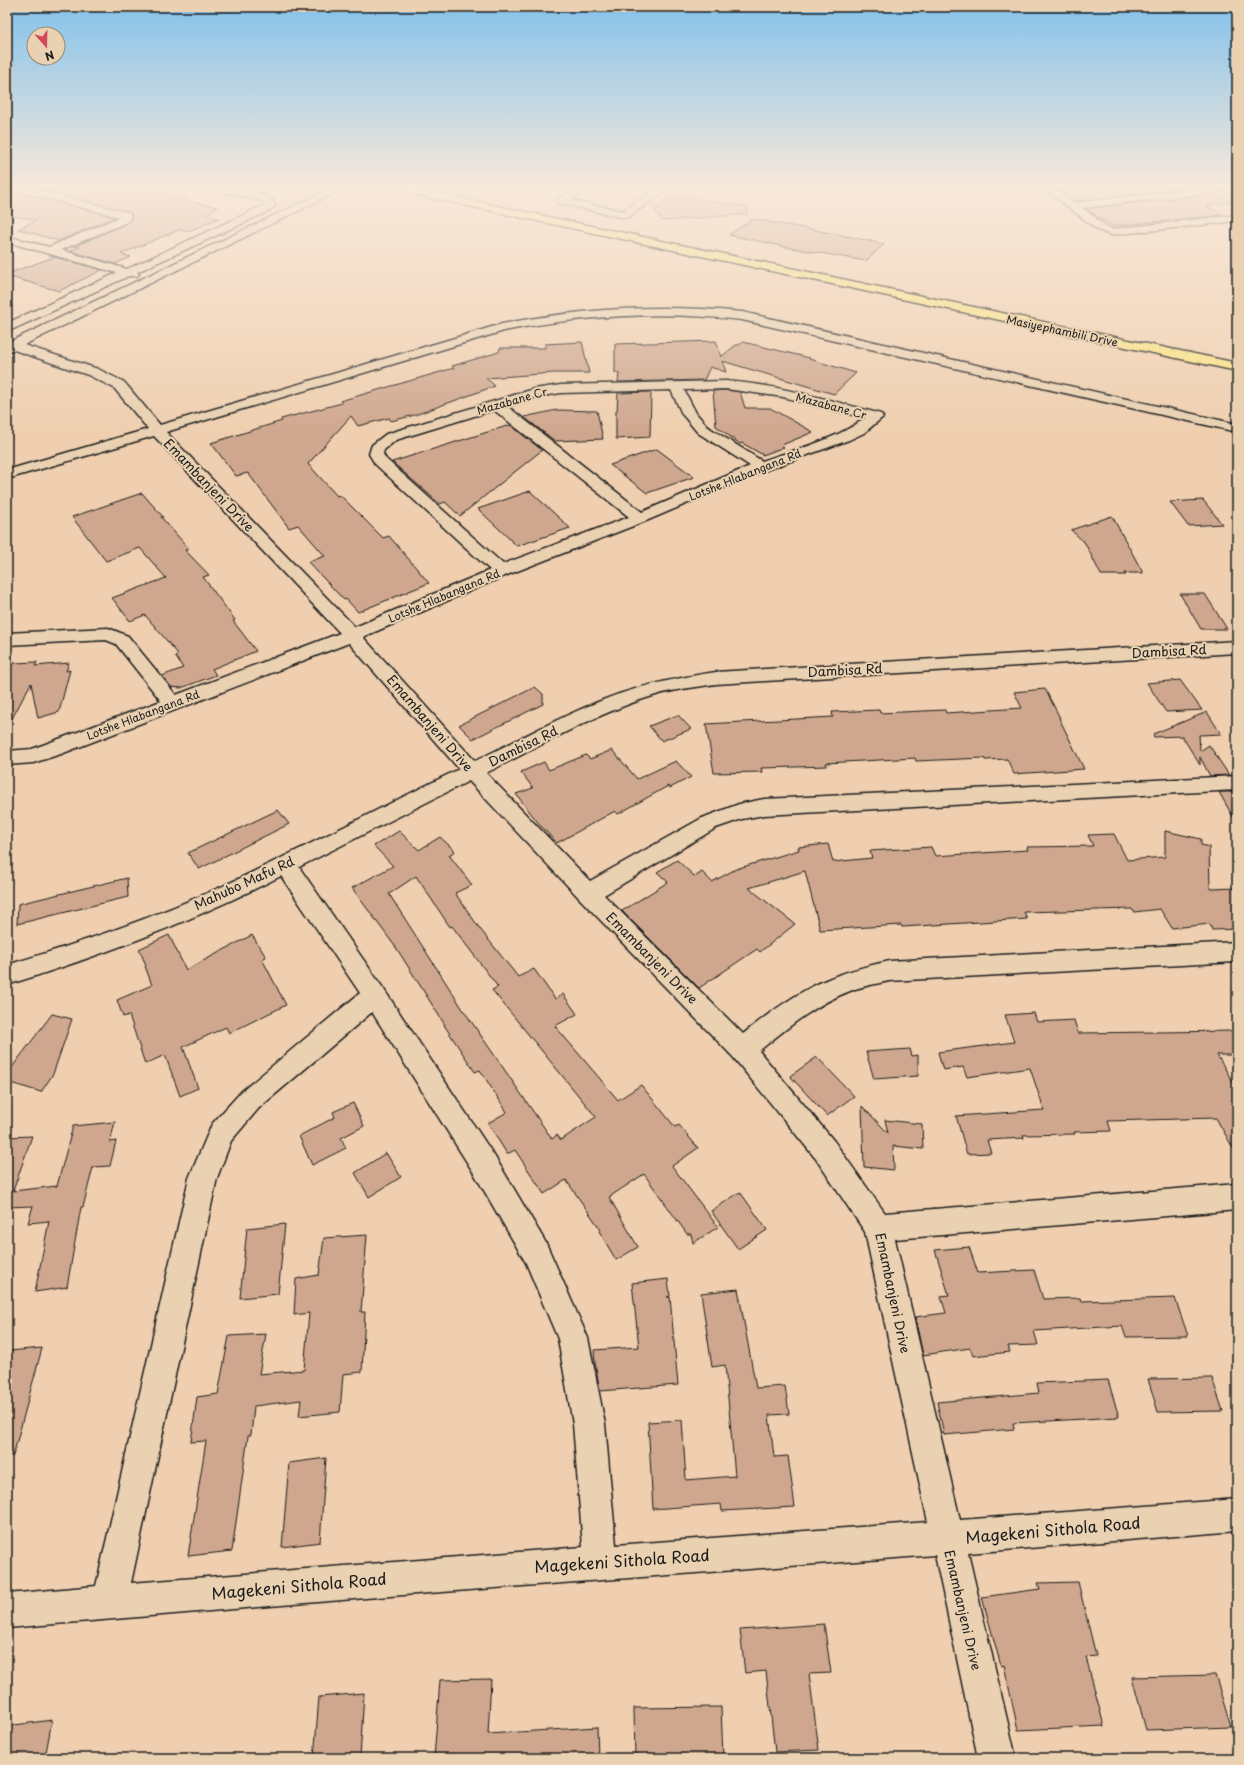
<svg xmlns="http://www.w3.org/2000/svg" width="1244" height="1765" viewBox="0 0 1244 1765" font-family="'Playpen Sans',sans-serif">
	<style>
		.building { fill: #cfa78e; stroke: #1c1c1c; fill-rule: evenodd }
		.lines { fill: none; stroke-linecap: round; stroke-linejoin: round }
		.minor-casing { stroke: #1c1c1c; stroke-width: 3 }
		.major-casing { stroke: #1c1c1c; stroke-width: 3 }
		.minor { fill: #e9d1b1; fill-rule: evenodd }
		.major { fill: #f7e281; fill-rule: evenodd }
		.labels { text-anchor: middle; stroke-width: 4; stroke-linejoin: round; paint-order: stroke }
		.far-street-label { font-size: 11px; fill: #1c1c1c; stroke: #e9d1b1 }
		.street-label { font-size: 13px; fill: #1c1c1c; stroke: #e9d1b1 }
		.near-street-label { font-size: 16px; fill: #1c1c1c; stroke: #e9d1b1 }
	</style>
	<rect width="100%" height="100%" fill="#efcfaf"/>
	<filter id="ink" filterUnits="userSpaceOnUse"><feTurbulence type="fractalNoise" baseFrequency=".025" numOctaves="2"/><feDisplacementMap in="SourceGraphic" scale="8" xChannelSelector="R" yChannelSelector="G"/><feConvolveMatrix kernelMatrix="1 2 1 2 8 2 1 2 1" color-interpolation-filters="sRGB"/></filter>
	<g filter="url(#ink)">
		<g class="building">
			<polygon points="42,187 124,187 185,198 182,200 218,207 205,215 219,218 189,231 181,229 121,254 131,257 115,264 70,251 80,247 75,246 128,223 132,218 131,213 38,189"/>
			<polygon points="1056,187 1194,187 1075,201"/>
			<polygon points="24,194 115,217 59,241 18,229 37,220 7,215 7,201"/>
			<polygon points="1214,194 1232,202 1207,206 1223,215 1112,226 1086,209"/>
			<polygon points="674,195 748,207 747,214 662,221 654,209"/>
			<polygon points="753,219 831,233 884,244 866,261 786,247 729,235"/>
			<polygon points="54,257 102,270 59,291 7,276 7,274"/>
			<polygon points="716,341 721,357 736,345 739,345 743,342 810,358 809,359 856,373 834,394 722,361 726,372 710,367 704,380 618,382 619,373 615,373 615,344"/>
			<polygon points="582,342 589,373 554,373 486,378 495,386 415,415 391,421 389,418 358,426 351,416 308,464 337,496 340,495 383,538 389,536 429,583 358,612 346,599 344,600 308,562 325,556 298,525 289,528 248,473 236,476 211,443 282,421 281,419 342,403 340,401 454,368 452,366 499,352 500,348 545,348 545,344"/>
			<polygon points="726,390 740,392 745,408 770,408 813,432 782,445 784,447 763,455 742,443 740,444 716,426 713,391"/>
			<polygon points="651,392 650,437 616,439 616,411 617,411 618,393"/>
			<polygon points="557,410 597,411 603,439 555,441 524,417"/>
			<polygon points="510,425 542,450 460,516 445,502 440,504 392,462"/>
			<polygon points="657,449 694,477 647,493 610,465"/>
			<polygon points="530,491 570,528 517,546 478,509"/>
			<polygon points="142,493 163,517 161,517 189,549 185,550 209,575 203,577 235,620 233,621 256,651 212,669 216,675 181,688 171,687 162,676 183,668 175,656 178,654 145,615 130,621 112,598 166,578 140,548 106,561 72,517"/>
			<polygon points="1203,500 1222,524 1188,526 1170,502"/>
			<polygon points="1112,516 1143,573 1125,573 1126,575 1101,575 1085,543 1071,530"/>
			<polygon points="1180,594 1205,594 1227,629 1201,629"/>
			<polygon points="37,662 35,666 69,663 66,671 70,670 59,712 38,718 31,683 7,728 7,678 13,663"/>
			<polygon points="1180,680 1202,710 1166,712 1147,683"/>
			<polygon points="535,687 543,694 543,704 473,739 459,725"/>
			<polygon points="1045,689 1060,718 1059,718 1084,769 1014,774 1007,759 985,760 984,758 916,761 915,758 826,763 827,766 761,768 762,772 714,773 706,724 833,717 832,712 879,710 880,713 945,710 946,713 1022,708 1014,692"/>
			<polygon points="1207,712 1221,734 1199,735 1200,751 1209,745 1229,775 1210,776 1200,757 1200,765 1182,736 1154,737 1153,734"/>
			<polygon points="678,715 691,729 662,741 649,726"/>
			<polygon points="612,750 637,779 676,761 691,777 670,788 668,786 618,814 615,811 557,843 540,825 516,794 533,788 521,772 544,762 549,770 586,755 590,759"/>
			<polygon points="1219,792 1237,792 1237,824"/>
			<polygon points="278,810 289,824 199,869 188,853"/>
			<path d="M399,831L419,850L440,837L455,851L449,855L472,885L455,893L480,929L518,977L534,969L555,999L563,994L577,1014L555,1026L618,1100L641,1085L675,1127L679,1125L698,1148L672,1166L718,1227L693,1243L691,1234H687L644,1174L609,1197L638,1247L616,1260L599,1231L601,1230L566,1180L544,1194L515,1150L507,1154L488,1123L507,1112L480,1070L475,1072L473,1069L444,1025H445L397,949L352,888L393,866L374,846ZM416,876L450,927L452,926L498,987L492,990L596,1117L561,1140L557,1135L552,1139L462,1008L389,894Z"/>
			<polygon points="1165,831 1201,839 1201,845 1209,847 1210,889 1237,888 1237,929 1212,930 1210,924 1172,928 1160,909 1134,912 1132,909 1024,912 1027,919 902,927 901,925 820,930 805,871 749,888 795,924 760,952 757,949 699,988 622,911 668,882 657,872 677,860 695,877 702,872 712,882 736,869 799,850 798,847 828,844 833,862 872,858 870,851 931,847 935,856 1028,850 1027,847 1093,846 1088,835 1114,834 1127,860 1165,857"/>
			<polygon points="127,878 128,897 17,924 18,904"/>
			<polygon points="169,935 186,970 252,935 266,957 262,959 286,1005 229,1033 226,1027 183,1047 198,1088 180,1096 165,1055 145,1064 129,1015 123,1017 117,1000 152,985 145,966 146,965 139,949"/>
			<polygon points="1034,1013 1037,1022 1074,1020 1078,1033 1237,1031 1237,1055 1217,1055 1237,1089 1237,1155 1216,1118 1108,1121 1111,1131 1074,1132 1075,1134 1023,1135 1024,1138 987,1140 991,1153 967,1154 956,1116 1044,1110 1030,1068 967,1077 963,1067 943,1070 938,1052 1014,1042 1005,1015"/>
			<polygon points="52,1014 72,1019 53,1074 41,1092 7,1082 7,1074"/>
			<polygon points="910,1049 912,1056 918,1055 918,1076 874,1079 866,1052"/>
			<polygon points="817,1057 854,1096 827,1116 790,1076"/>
			<polygon points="353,1103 364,1126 341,1138 346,1148 312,1165 299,1136 335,1117 333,1112"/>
			<polygon points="862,1106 888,1133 885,1120 922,1124 923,1149 893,1146 894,1170 864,1167"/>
			<polygon points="115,1122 110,1142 116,1141 110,1166 93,1167 83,1207 81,1207 67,1287 35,1292 49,1221 28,1223 33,1206 7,1207 7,1137 32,1136 13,1191 57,1186 73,1126"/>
			<polygon points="386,1153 401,1177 369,1197 355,1173"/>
			<polygon points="740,1192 767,1230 738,1249 711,1211"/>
			<polygon points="285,1224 278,1294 240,1298 247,1228"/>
			<polygon points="367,1235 361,1312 365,1312 362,1372 343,1374 340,1412 299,1416 301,1400 254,1406 251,1435 248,1436 232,1551 188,1556 206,1441 191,1442 197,1397 218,1394 229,1336 266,1334 259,1374 304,1370 309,1313 294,1315 296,1279 319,1275 324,1238"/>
			<polygon points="969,1247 978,1273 1034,1270 1043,1299 1080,1298 1081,1301 1175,1298 1188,1336 1126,1337 1122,1326 1034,1331 1038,1345 1008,1346 1010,1352 973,1356 970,1348 923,1355 915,1317 946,1313 941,1296 949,1295 935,1250"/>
			<polygon points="668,1279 670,1296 667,1297 670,1297 678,1385 600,1391 595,1363 594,1350 639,1347 632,1283"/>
			<polygon points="738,1289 756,1388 785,1386 789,1414 769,1415 774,1457 788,1456 795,1507 722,1511 721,1504 653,1509 648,1422 682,1420 686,1480 735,1476 725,1365 712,1367 701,1293"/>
			<polygon points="42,1348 13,1456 7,1455 7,1358 9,1351"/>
			<polygon points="1212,1378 1223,1411 1158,1412 1148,1379"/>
			<polygon points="1108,1380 1119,1417 1013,1423 1014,1429 944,1435 937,1402 1039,1393 1037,1383"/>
			<polygon points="326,1458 320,1542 282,1547 289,1463"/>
			<polygon points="1078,1582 1096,1656 1086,1657 1104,1726 1018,1730 1004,1665 1001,1666 982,1597 1040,1589 1038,1583"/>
			<polygon points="824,1624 831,1673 809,1674 819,1750 775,1752 766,1671 745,1673 740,1630"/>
			<polygon points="1215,1675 1231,1727 1146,1730 1132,1677"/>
			<polygon points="491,1679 488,1734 597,1727 598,1758 434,1758 440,1680"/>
			<polygon points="364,1693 360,1758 314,1758 319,1697"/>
			<polygon points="721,1707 723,1758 635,1758 634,1708"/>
			<polygon points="52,1720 45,1758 7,1758 7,1726"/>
		</g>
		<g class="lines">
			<g class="minor-casing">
				<g id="minor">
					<path d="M8,187H25L130,213L131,217L127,222L61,250L127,269L265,205L260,200L210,189L209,187C222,187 275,190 275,206L265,213L137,272L139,274L137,276H129L7,332V323L117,273L7,242V236L49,247L120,217L9,189Z"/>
					<path d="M334,187H347L24,345L98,369L124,382L160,425L502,324C582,308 661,304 742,312L1237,424V432L742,320C662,311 584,315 504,331L166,432L355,627L490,570L375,464L369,454L372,445L386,434L534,389L561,385L726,381C779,385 830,400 881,414L883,417L864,433L849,440L766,470L646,521L507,575L363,637L475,761C516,741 556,719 598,702C636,686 676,678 716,672L1237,641V653L716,684C697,687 677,689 659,694C598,712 542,745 486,773L590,881L702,818L739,804L764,799L1237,776V790L764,815L742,819L716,828L604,895L743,1034C769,1013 796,993 826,980C846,971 868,966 889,961L1237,942V962L889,981C876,984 862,986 850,991C816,1004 787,1028 759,1051L834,1141L885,1213L1237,1184V1210L895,1239L960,1520L1237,1499V1531L968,1553L1016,1758H978L935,1555L390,1596L7,1628V1594L96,1586L189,1178L212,1124L241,1092L360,993L281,876C193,921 101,956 7,985V965C80,943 153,918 223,886C302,849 380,808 459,769L349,643L61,754L33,763L7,765V751L32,749L161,701L116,644L106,640L7,645V633L108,628L128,636L176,695L340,633L154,436L7,479V470L148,429L114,388L88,375L14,350L7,352V343ZM726,389L783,397L865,418C836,440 797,449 762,461L708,427L696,413L684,390ZM671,390L682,414L698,433L750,466L642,512L507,406L536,397L561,393ZM494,410L629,517L503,564L386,459L383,454L384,450L396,440ZM469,781L580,899L733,1057L816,1159L865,1232L928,1522L616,1545L605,1424L588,1338L546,1243L495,1157L383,988L299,867ZM372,1012L475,1175L526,1263L558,1339L573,1424L583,1547L131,1583L217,1178L231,1141L259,1108Z"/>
					<polygon points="576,187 588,187 571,200 623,211 659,187 671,187 629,217 625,218 558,203 557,201 558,199"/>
					<polygon points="1042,187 1053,187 1075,203 1207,187 1237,187 1237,189 1233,190 1082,208 1106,226 1112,229 1237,215 1237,221 1111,235 1098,230"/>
				</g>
			</g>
			<g class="major-casing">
				<polygon id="major" points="389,187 408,187 1237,363 1237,371 394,190"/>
			</g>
			<use href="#minor" class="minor"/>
			<use href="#major" class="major"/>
		</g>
	</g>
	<linearGradient id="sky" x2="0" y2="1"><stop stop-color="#84c2eb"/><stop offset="0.43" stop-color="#f8e9db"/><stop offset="1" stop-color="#f8e9db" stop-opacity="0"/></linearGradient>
	<rect width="1244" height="434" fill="url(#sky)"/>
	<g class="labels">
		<g class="far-street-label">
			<text transform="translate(1062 331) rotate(12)" y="4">Masiyephambili Drive</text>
			<text transform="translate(512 401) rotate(-16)" y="4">Mazabane Cr</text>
			<text transform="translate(831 406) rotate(15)" y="4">Mazabane Cr</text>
			<text transform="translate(745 475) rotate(-22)" y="4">Lotshe Hlabangana Rd</text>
			<text transform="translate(444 596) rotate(-23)" y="4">Lotshe Hlabangana Rd</text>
			<text transform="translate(143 715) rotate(-21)" y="4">Lotshe Hlabangana Rd</text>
		</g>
		<g class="street-label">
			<text transform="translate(209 485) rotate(46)" y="5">Emambanjeni Drive</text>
			<text transform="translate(1169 651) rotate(-3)" y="5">Dambisa Rd</text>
			<text transform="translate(845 670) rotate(-3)" y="5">Dambisa Rd</text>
			<text transform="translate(430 723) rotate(49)" y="5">Emambanjeni Drive</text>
			<text transform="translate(523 746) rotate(-26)" y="5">Dambisa Rd</text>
			<text transform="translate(244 883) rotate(-25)" y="5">Mahubo Mafu Rd</text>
			<text transform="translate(652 958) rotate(45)" y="5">Emambanjeni Drive</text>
			<text transform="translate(893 1293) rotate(78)" y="5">Emambanjeni Drive</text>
			<text transform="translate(963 1610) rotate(77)" y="5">Emambanjeni Drive</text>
		</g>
		<g class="near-street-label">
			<text transform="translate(1053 1530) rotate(-5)" y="6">Magekeni Sithola Road</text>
			<text transform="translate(622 1561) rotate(-4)" y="6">Magekeni Sithola Road</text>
			<text transform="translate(299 1586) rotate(-5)" y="6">Magekeni Sithola Road</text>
		</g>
	</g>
	<rect width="1244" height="1765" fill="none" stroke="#e9d1b1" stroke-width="24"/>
	<rect x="12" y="12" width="1220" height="1741" fill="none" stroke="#1c1c1c" stroke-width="1.5" filter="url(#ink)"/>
	<g transform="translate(46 46) rotate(160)"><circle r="19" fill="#e9d1b1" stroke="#978975"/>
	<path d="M0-3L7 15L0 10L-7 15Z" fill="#d1495b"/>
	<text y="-6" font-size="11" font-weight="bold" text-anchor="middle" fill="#1c1c1c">N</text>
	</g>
</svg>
